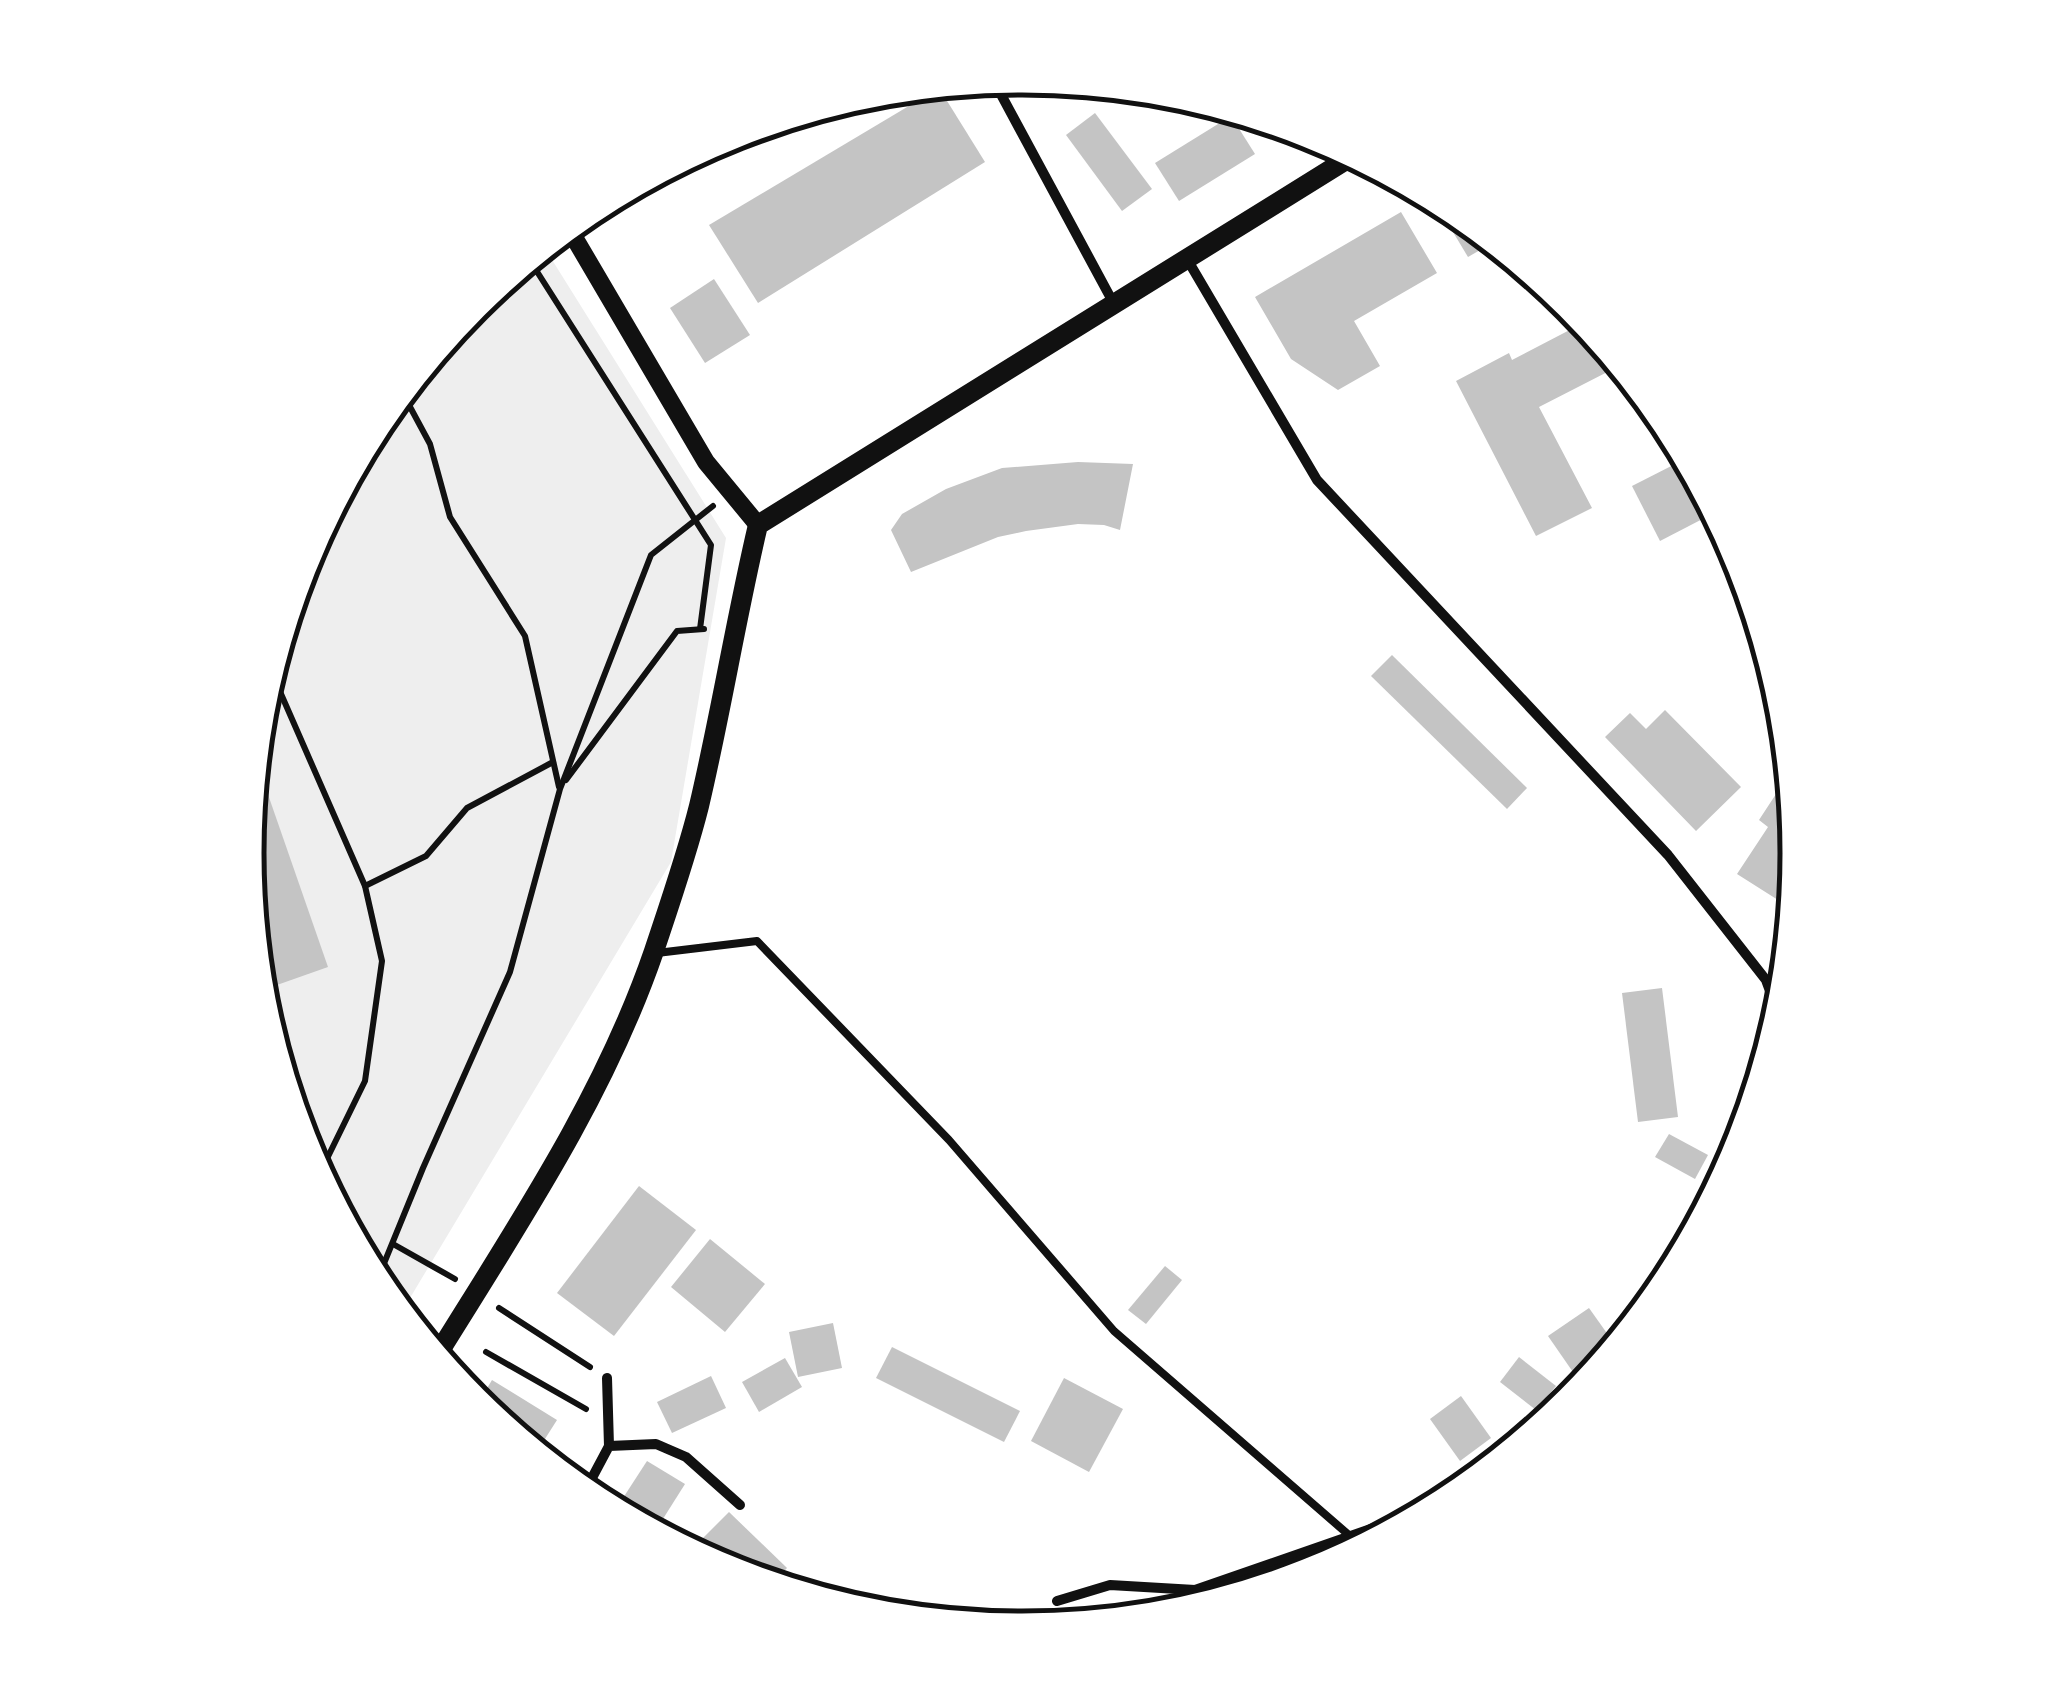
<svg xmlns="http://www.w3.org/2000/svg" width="2045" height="1707" viewBox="0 0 2045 1707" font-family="Inter,sans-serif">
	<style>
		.green { fill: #eee }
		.building { fill: #c4c4c4 }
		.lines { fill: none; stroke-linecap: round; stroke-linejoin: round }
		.path { stroke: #111; stroke-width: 6 }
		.service { stroke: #111; stroke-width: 8 }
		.minor { stroke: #111; stroke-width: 10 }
		.tertiary { stroke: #111; stroke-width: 18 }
		.secondary { stroke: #111; stroke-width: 20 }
		.rim { fill: none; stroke: #111; stroke-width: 5 }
	</style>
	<rect width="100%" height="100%" fill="#fff"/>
	<polygon class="green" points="544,247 726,538 671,862 401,1313 377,1284 305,1150 261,1004 247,853 262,702 306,556 378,422 474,304"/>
	<g class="building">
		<polygon points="923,87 909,104 892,90"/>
		<polygon points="939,88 985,162 758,303 709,225"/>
		<polygon points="1095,113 1152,189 1122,211 1066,135"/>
		<polygon points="1231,116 1255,154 1179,201 1155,163"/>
		<polygon points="1432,197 1454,209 1494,242 1468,257"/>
		<polygon points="1401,212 1437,273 1354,321 1380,366 1338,390 1291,359 1255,297"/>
		<polygon points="714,279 750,335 705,363 670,308"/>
		<polygon points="1585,322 1621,365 1539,407 1592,508 1536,536 1456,381 1509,353 1512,360"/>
		<polygon points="1687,458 1716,512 1660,541 1632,486"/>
		<polygon points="1078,462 1133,464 1120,530 1104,525 1078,524 1026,531 998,537 911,572 891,530 902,514 946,489 1002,468"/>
		<polygon points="1392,655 1527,788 1507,809 1371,676"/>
		<polygon points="1665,710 1741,787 1696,831 1605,737 1630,713 1646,729"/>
		<polygon points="256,760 328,967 260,991 247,853"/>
		<polygon points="1776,794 1794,806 1798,854 1797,871 1778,900 1737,874 1768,827 1759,820"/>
		<polygon points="1662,988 1678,1117 1638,1122 1622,993"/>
		<polygon points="1669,1134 1708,1155 1695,1179 1655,1157"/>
		<polygon points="639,1186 696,1230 614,1336 557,1293"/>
		<polygon points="710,1239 765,1284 725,1332 671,1287"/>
		<polygon points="1165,1266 1182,1280 1146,1324 1128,1310"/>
		<polygon points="1589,1308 1616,1346 1575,1375 1548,1336"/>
		<polygon points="833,1323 842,1368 798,1377 789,1332"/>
		<polygon points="892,1347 1020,1411 1004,1442 876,1378"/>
		<polygon points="1519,1357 1556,1386 1536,1410 1500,1382"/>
		<polygon points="785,1358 802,1387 759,1412 742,1382"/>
		<polygon points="711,1376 726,1408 672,1433 657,1402"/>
		<polygon points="1064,1378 1123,1409 1089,1472 1031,1441"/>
		<polygon points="492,1380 557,1420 536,1453 477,1405"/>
		<polygon points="1461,1396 1491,1438 1460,1461 1430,1419"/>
		<polygon points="647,1461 685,1484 661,1522 623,1498"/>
		<polygon points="729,1512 787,1568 772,1584 733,1573 700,1541"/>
		<polygon points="1332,1556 1335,1562 1292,1579 1290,1575"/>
		<polygon points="1084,1610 1133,1617 1133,1619 1082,1624"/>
	</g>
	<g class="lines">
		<g class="path">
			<polyline points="529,259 711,545 700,629"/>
			<polyline points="402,392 430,444 450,517 525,636 559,787"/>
			<polyline points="271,671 365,886 382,961 365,1081 319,1175"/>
			<polyline points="566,780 677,631 704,629"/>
			<polyline points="365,886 426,856 467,808 553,762"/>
			<polyline points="393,1244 455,1279"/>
			<polyline points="376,1283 423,1168 510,972 560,789 651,555 713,506"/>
			<polyline points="499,1308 590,1367"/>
			<polyline points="486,1352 586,1409"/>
		</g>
		<polyline class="service" points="657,953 757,941 949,1140 1114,1331 1350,1536"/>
		<g class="minor">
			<polyline points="989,81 997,87 1114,304"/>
			<polyline points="1187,259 1317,480 1668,855 1766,980 1780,1018"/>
			<polyline points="607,1378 609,1446"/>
			<polyline points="584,1493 609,1446 656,1444 686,1457 740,1505"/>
			<polyline points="1057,1601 1110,1585 1195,1590 1388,1523 1480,1477"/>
		</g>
		<polyline class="tertiary" points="568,227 706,462 758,525"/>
		<path class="secondary" d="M436,1357C517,1226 604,1097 654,951C670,903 687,854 699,806C721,713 736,618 758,525L1354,155"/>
	</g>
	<path d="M0 0H2045V1707H0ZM264 853a758 758 0 1 1 1516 0a758 758 0 1 1-1516 0Z" fill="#fff" fill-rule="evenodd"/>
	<path class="rim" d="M264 853a758 758 0 1 1 1516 0a758 758 0 1 1-1516 0Z"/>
</svg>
